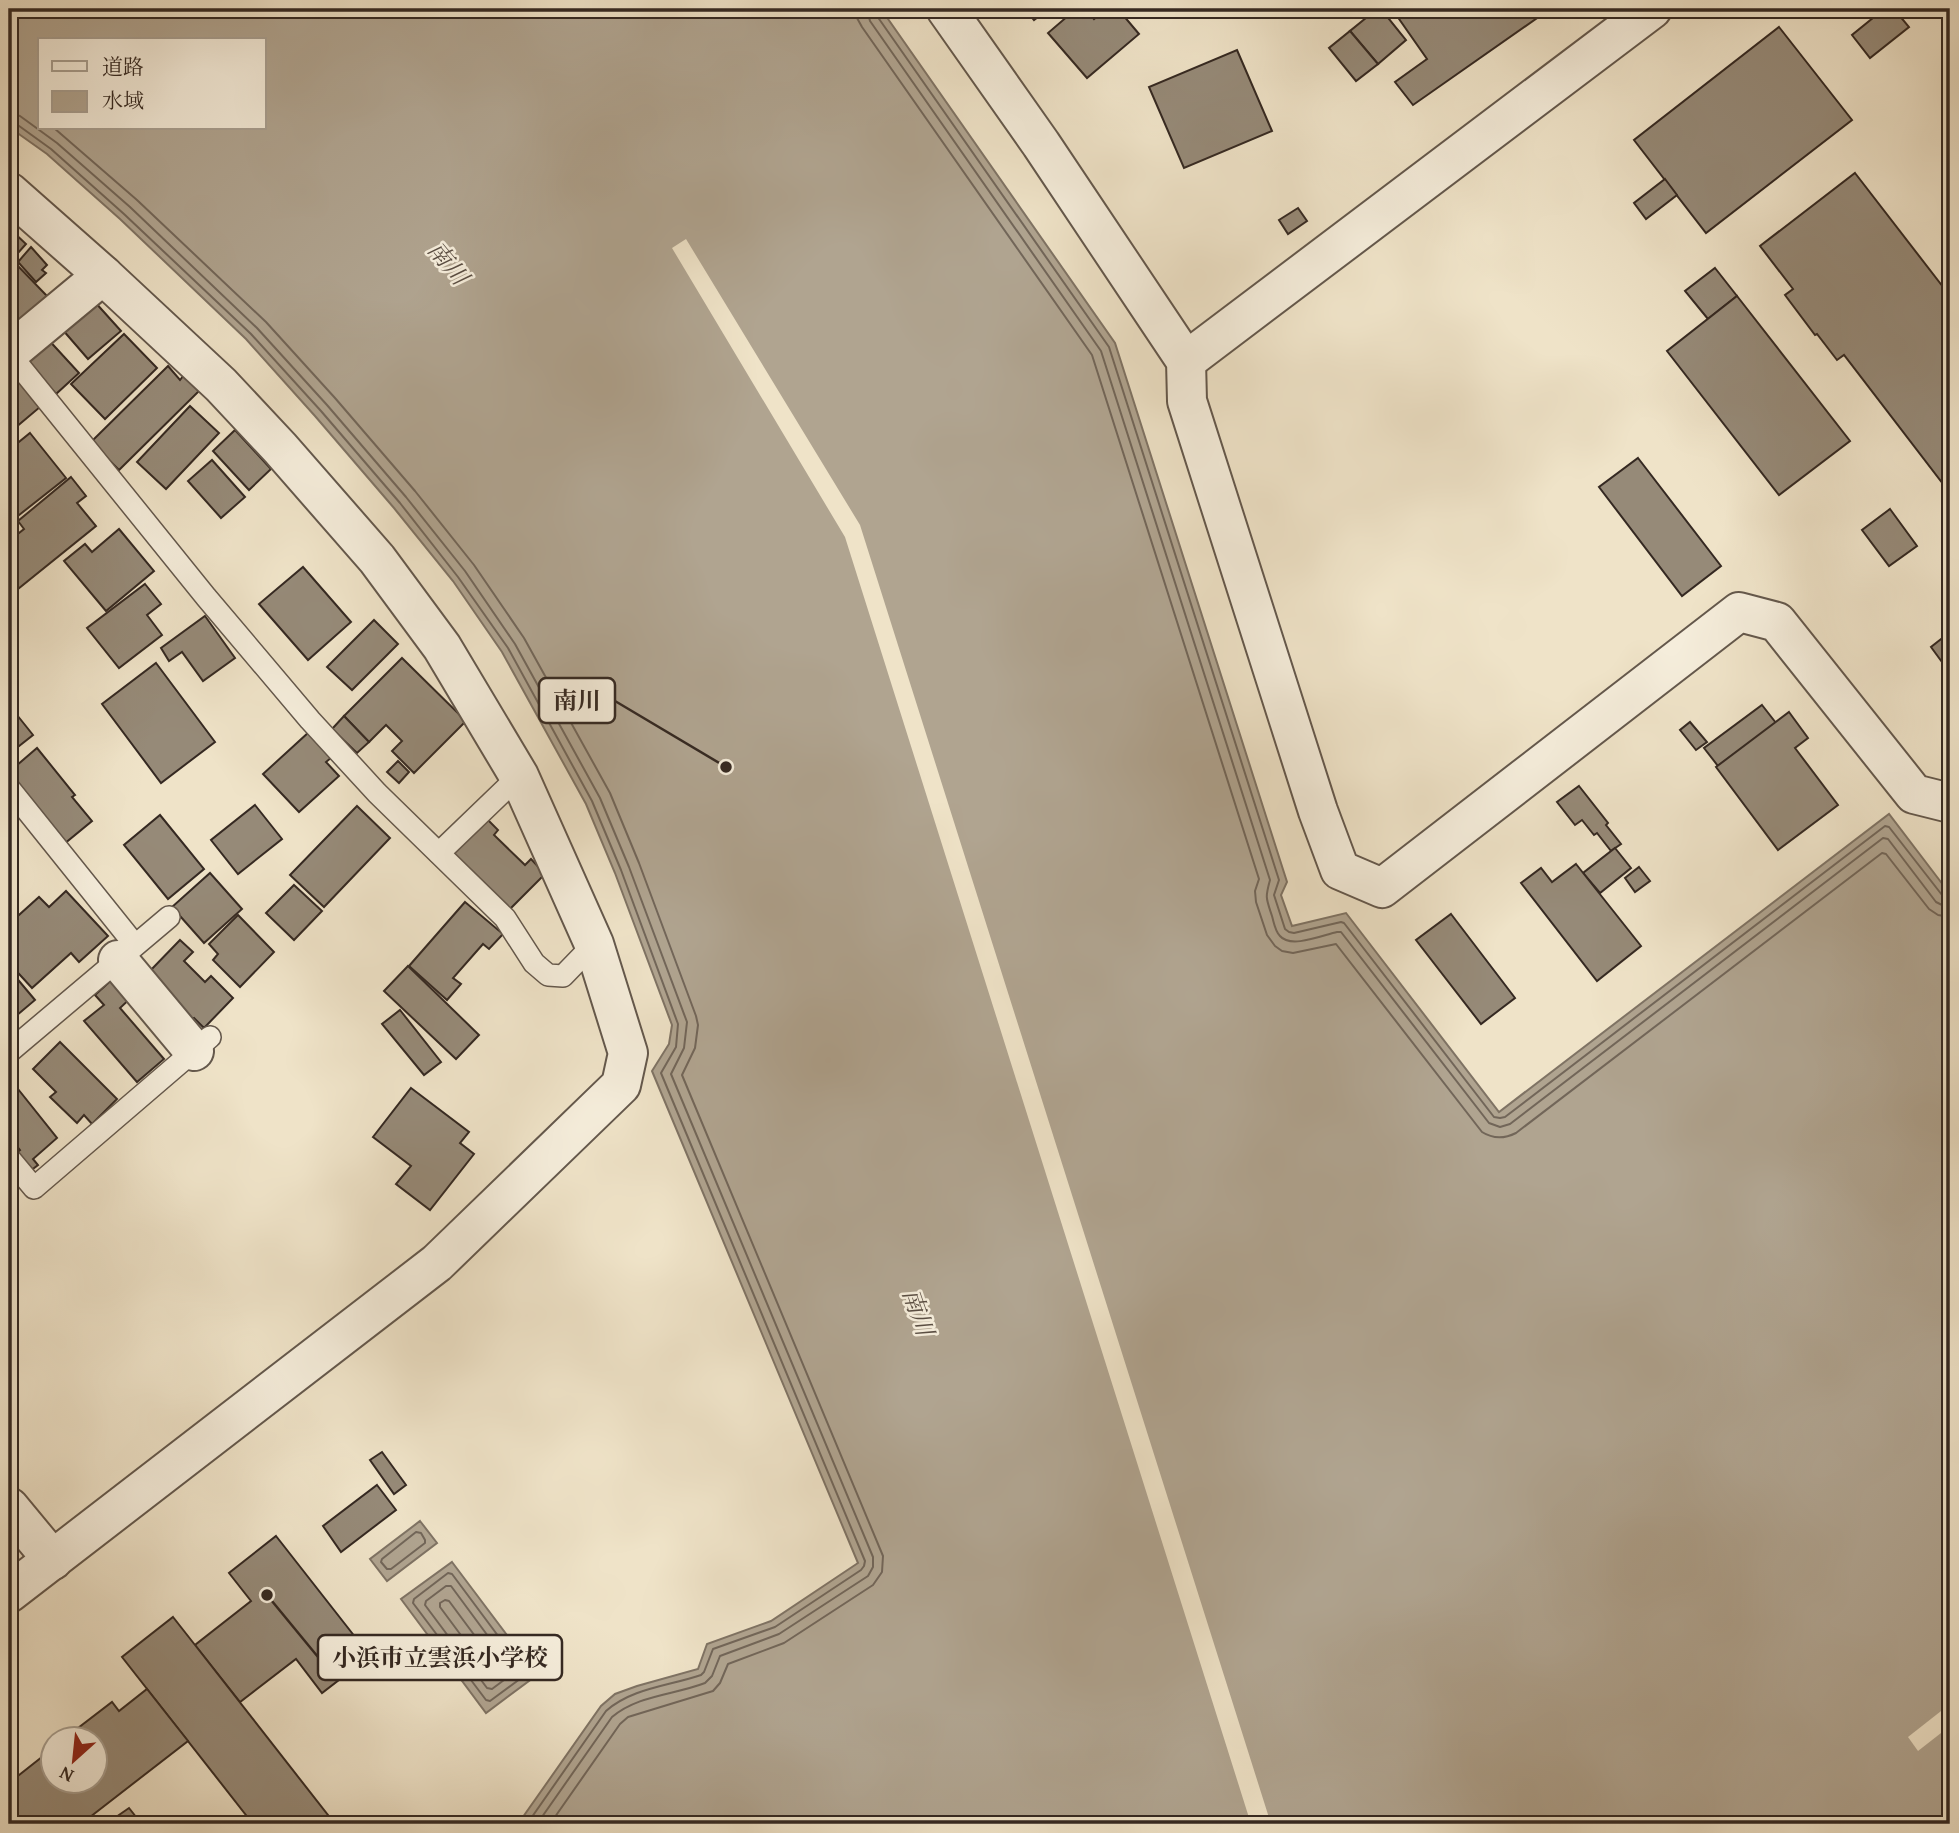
<svg xmlns="http://www.w3.org/2000/svg" width="1959" height="1833" viewBox="0 0 1959 1833" font-family="'Gentium Book Plus','Noto Serif JP',serif">
	<style>
		.water { fill: #b0a490; stroke: #7f7364; stroke-width: 2; fill-rule: evenodd }
		.pier { fill: #efe3c8 }
		.lines { fill: none; stroke-linecap: round; stroke-linejoin: round }
		.shore { stroke: #726659; stroke-width: 2 }
		.building { fill: #968a78; stroke: #352922; stroke-width: 2 }
		.service-casing { stroke: #64584c; stroke-width: 24 }
		.minor-casing { stroke: #64584c; stroke-width: 42 }
		.tertiary-casing { stroke: #64584c; stroke-width: 42 }
		.service { stroke: #f5eddb; stroke-width: 21 }
		.minor { stroke: #f5eddb; stroke-width: 38 }
		.tertiary { stroke: #f5eddb; stroke-width: 38 }
		.labels { text-anchor: middle; stroke-width: 5; stroke-linejoin: round; paint-order: stroke }
		.water-label { font-size: 24px; font-style: italic; fill: #5a4e43; stroke: #f5eddb }
		.leader { fill: none; stroke: #352922; stroke-width: 2.5 }
		.callout-dot { fill: #352922; stroke: #f5eddb; stroke-width: 2.5 }
		.callout { fill: #f5eddb; stroke: #352922; stroke-width: 2.5 }
		.callout-label { font-size: 24px; text-anchor: middle; font-weight: bold; fill: #352922 }
	</style>
	<rect width="100%" height="100%" fill="#efe3c8"/>
	<filter id="stains"><feTurbulence type="fractalNoise" baseFrequency=".00286" numOctaves="4"/><feColorMatrix values="0 0 0 0 .2 0 0 0 0 .09 0 0 0 0 .02 0 0 0 .5 -.17"/></filter>
	<radialGradient id="worn" r=".72"><stop offset=".6" stop-color="#630" stop-opacity="0"/><stop offset="1" stop-color="#630" stop-opacity=".3"/></radialGradient>
	<g class="water">
		<path d="M9,9H881L1115,343L1287,882L1281,895L1292,926L1346,913L1499,1112L1889,814L1950,894V1824H518L601,1706L615,1694L637,1686L698,1669L707,1644L771,1621L858,1563L652,1071L669,1044L672,1025L615,873L586,804L502,652L453,581L394,508L315,416L246,339L120,219L47,154L9,127ZM40,40H264V128H40Z"/>
		<polygon points="420,1521 437,1543 387,1581 370,1559"/>
		<polygon points="452,1562 537,1675 486,1713 401,1599"/>
	</g>
	<g class="pier">
		<polygon points="686,239 860,525 1271,1824 1251,1824 845,537 672,248"/>
		<polygon points="1950,1704 1950,1726 1918,1751 1908,1737"/>
	</g>
	<g class="lines">
		<g class="shore">
			<path d="M857,9V18L862,27L1092,355L1259,879L1255,891L1256,902L1267,935L1275,946L1282,951L1293,953L1336,944L1482,1132C1493,1139 1504,1139 1516,1133L1882,853L1886,854L1929,909L1938,915L1950,917"/>
			<path d="M867,9L870,21L1101,351L1270,880C1265,898 1266,898 1272,916C1274,923 1275,931 1280,936C1291,949 1323,935 1337,932H1341L1489,1123L1500,1127L1510,1124L1883,838L1888,839L1936,902L1942,905L1950,906"/>
			<polyline points="876,9 877,16 1109,347 1279,880 1274,895 1285,929 1289,932 1294,933 1341,922 1344,923 1494,1117 1500,1118 1505,1117 1885,826 1889,827 1942,895 1950,897"/>
			<path d="M9,113L20,116L57,143L130,207L257,328L327,405L406,497L465,571L515,644L600,798L629,867L687,1022L684,1048L671,1074L873,1557V1567L868,1576L779,1634L720,1656L712,1676L705,1683C674,1695 638,1695 612,1717L537,1824"/>
			<path d="M9,122L15,123L51,149L124,214L251,334L321,411L400,503L458,577L508,648L592,801L621,870L678,1024L676,1047L661,1073L865,1561L864,1566L861,1570L775,1627L713,1649L704,1672L701,1675C669,1686 632,1688 606,1711L527,1824"/>
			<polyline points="54,128 137,200 266,322 335,398 415,491 474,565 524,638 610,793 639,863 696,1016 698,1025 695,1048 682,1075 883,1556 882,1572 873,1585 784,1643 728,1664 720,1683 713,1691 628,1717 620,1724 550,1824"/>
			<polygon points="416,1532 421,1533 425,1540 425,1543 391,1569 387,1569 381,1562 382,1559"/>
			<polygon points="448,1573 452,1574 525,1672 524,1676 490,1701 486,1700 413,1603 414,1599"/>
			<polygon points="446,1586 451,1586 513,1670 512,1674 492,1689 487,1688 425,1605 426,1601"/>
			<polygon points="445,1600 449,1601 498,1667 498,1671 494,1674 489,1673 440,1607 440,1603"/>
		</g>
	</g>
	<g class="building">
		<polygon points="1025,9 1048,9 1034,20"/>
		<polygon points="1076,9 1085,9 1094,19 1106,9 1118,9 1139,34 1087,78 1048,33"/>
		<polygon points="1377,9 1381,9 1406,40 1378,64 1350,31"/>
		<polygon points="1407,9 1550,9 1413,105 1395,82 1427,59 1397,16"/>
		<polygon points="1884,9 1894,9 1909,27 1870,58 1852,35"/>
		<polygon points="1779,27 1852,120 1706,233 1634,140"/>
		<polygon points="1350,31 1378,64 1356,81 1329,48"/>
		<polygon points="1237,50 1272,131 1184,168 1149,87"/>
		<polygon points="1855,173 1950,296 1950,493 1844,355 1837,360 1817,334 1815,335 1785,295 1793,289 1760,246"/>
		<polygon points="1665,179 1677,195 1646,219 1634,203"/>
		<polygon points="1298,208 1307,221 1288,234 1279,220"/>
		<polygon points="9,228 26,244 9,263"/>
		<polygon points="31,247 47,265 42,270 46,273 36,282 18,262"/>
		<polygon points="17,265 47,296 13,330 9,325 9,273"/>
		<polygon points="1715,268 1737,296 1708,319 1685,291"/>
		<polygon points="1737,296 1850,441 1779,495 1667,351"/>
		<polygon points="94,301 121,331 88,359 62,329"/>
		<polygon points="124,334 157,368 105,419 71,384"/>
		<polygon points="45,336 79,373 56,394 22,357"/>
		<polygon points="168,366 180,380 184,375 199,391 119,470 91,442"/>
		<polygon points="9,370 40,407 9,433"/>
		<polygon points="190,406 219,433 166,489 137,462"/>
		<polygon points="235,430 271,469 249,490 213,451"/>
		<polygon points="30,433 66,478 9,523 9,450"/>
		<polygon points="1638,458 1721,566 1682,596 1599,487"/>
		<polygon points="212,460 245,497 221,518 188,481"/>
		<polygon points="71,477 86,496 77,503 96,526 13,593 9,587 9,541 24,529 18,521"/>
		<polygon points="1890,509 1917,546 1889,566 1862,530"/>
		<polygon points="119,529 154,571 106,611 64,561 85,544 92,552"/>
		<polygon points="303,567 351,622 308,660 259,604"/>
		<polygon points="145,584 161,604 147,615 162,635 119,668 87,628"/>
		<polygon points="205,616 235,658 203,681 182,652 169,661 161,648"/>
		<polygon points="374,620 398,644 352,690 327,667"/>
		<polygon points="1950,632 1950,673 1931,647"/>
		<polygon points="402,658 466,721 414,773 392,751 402,741 386,725 369,742 344,716"/>
		<polygon points="156,663 215,742 161,783 102,704"/>
		<polygon points="9,705 33,735 9,754"/>
		<polygon points="1762,705 1776,723 1718,766 1704,748"/>
		<polygon points="1789,712 1808,738 1795,748 1838,805 1778,850 1716,767"/>
		<polygon points="344,716 369,742 357,753 332,729"/>
		<polygon points="1690,722 1707,742 1696,750 1680,730"/>
		<polygon points="309,732 332,757 326,762 339,776 299,812 263,774"/>
		<polygon points="37,748 75,795 72,797 92,821 64,844 9,776 9,772"/>
		<polygon points="398,761 409,772 399,783 387,772"/>
		<polygon points="1579,786 1608,823 1606,825 1621,844 1611,851 1597,833 1594,835 1582,820 1575,825 1557,802"/>
		<polygon points="255,805 282,839 238,874 211,840"/>
		<polygon points="357,806 390,838 324,907 290,875"/>
		<polygon points="160,815 204,869 168,899 124,845"/>
		<polygon points="486,818 498,830 494,835 525,865 531,859 545,874 508,911 450,854"/>
		<polygon points="1615,848 1631,868 1600,893 1583,873"/>
		<polygon points="1576,864 1641,946 1597,981 1521,883 1541,868 1552,882"/>
		<polygon points="1639,867 1650,881 1635,892 1625,878"/>
		<polygon points="210,873 242,909 204,943 172,907"/>
		<polygon points="294,885 322,911 294,940 266,913"/>
		<polygon points="66,891 108,936 79,962 71,953 32,988 9,963 9,924 39,897 49,907"/>
		<polygon points="465,902 503,934 489,949 483,944 453,978 461,984 447,1000 409,966"/>
		<polygon points="1451,914 1515,998 1481,1024 1416,940"/>
		<polygon points="238,915 274,952 240,987 213,960 218,954 209,944"/>
		<polygon points="180,940 193,952 184,961 205,982 211,976 233,998 204,1028 194,1018 192,1019 147,974"/>
		<polygon points="408,966 479,1035 456,1059 384,991"/>
		<polygon points="9,969 35,1000 10,1021 9,1020"/>
		<polygon points="117,975 135,994 120,1008 164,1059 137,1082 84,1021 104,1005 95,995"/>
		<polygon points="400,1010 441,1062 424,1075 382,1024"/>
		<polygon points="60,1042 117,1099 92,1124 84,1115 77,1123 50,1097 56,1092 33,1069"/>
		<polygon points="10,1079 57,1138 33,1159 38,1165 29,1172 14,1155 20,1150 9,1136"/>
		<polygon points="411,1088 469,1132 460,1143 474,1154 430,1210 396,1184 411,1166 373,1137"/>
		<polygon points="382,1452 406,1485 394,1494 370,1460"/>
		<polygon points="377,1485 396,1510 341,1552 323,1526"/>
		<polygon points="276,1536 370,1656 322,1693 296,1659 240,1702 195,1645 251,1601 229,1573"/>
		<polygon points="173,1617 195,1645 335,1824 253,1824 122,1657"/>
		<polygon points="147,1689 188,1741 81,1824 9,1824 9,1783 52,1749 52,1780 94,1780 94,1738 65,1738 112,1702 119,1711"/>
		<polygon points="129,1808 140,1822 137,1824 106,1824"/>
	</g>
	<g class="lines">
		<g class="service-casing">
			<g id="service">
				<polyline points="9,353 206,597 310,720 377,793 505,918 534,963 548,975 563,976 594,944"/>
				<polyline points="9,788 135,945"/>
				<polyline points="439,853 519,776"/>
				<polyline points="9,1052 169,917"/>
				<polyline points="9,1158 34,1188 210,1037"/>
			</g>
		</g>
		<g class="minor-casing">
			<g id="minor">
				<polyline points="9,192 103,275 221,385 280,448 377,559 442,647 519,776 594,944 628,1053 621,1085 437,1263 9,1593"/>
				<polyline points="9,353 103,275"/>
				<polyline points="118,960 194,1051"/>
				<polyline points="9,1507 53,1560"/>
			</g>
		</g>
		<g class="tertiary-casing">
			<g id="tertiary">
				<polyline points="946,9 1041,144 1186,361 1187,401 1318,811 1340,870 1382,888 1739,612 1777,622 1914,794 1950,803"/>
				<polyline points="1186,361 1652,9"/>
			</g>
		</g>
		<use href="#service" class="service"/>
		<use href="#minor" class="minor"/>
		<use href="#tertiary" class="tertiary"/>
	</g>
	<g class="labels">
		<g class="water-label">
			<text transform="translate(448 263) rotate(50)" y="8">南川</text>
			<text transform="translate(918 1312) rotate(71)" y="8">南川</text>
		</g>
	</g>
	<path class="leader" d="M726 767L615 701M267 1595L318 1657"/>
	<g class="callout-dot">
		<circle cx="726" cy="767" r="7"/>
		<circle cx="267" cy="1595" r="7"/>
	</g>
	<g class="callout">
		<rect x="539" y="678" width="76" height="45" rx="7"/>
		<rect x="318" y="1635" width="244" height="45" rx="7"/>
	</g>
	<g class="callout-label">
		<text x="577" y="709">南川</text>
		<text x="440" y="1666">小浜市立雲浜小学校</text>
	</g>
	<rect width="1959" height="1833" fill="none" stroke="#efe3c8" stroke-width="35"/>
	<rect x="10" y="10" width="1938" height="1812" fill="none" stroke="#352922" stroke-width="3.5"/>
	<rect x="18" y="18" width="1924" height="1798" fill="none" stroke="#352922" stroke-width="2"/>
	<rect x="38" y="38" width="228" height="91" fill="#f5eddb" stroke="#a89f91" stroke-width="2"/>
	<rect x="52" y="61" width="35" height="10" fill="#f5eddb" stroke="#a89f91" stroke-width="2"/>
	<text x="102" y="74" font-size="21" fill="#352922">道路</text>
	<rect x="52" y="91" width="35" height="21" fill="#b0a490" stroke="#a89f91" stroke-width="2"/>
	<text x="102" y="108" font-size="21" fill="#352922">水域</text>
	<g transform="translate(74 1760) rotate(207)"><circle r="33" fill="#f5eddb" stroke="#a89f91" stroke-width="2"/>
	<path d="M0-5L12 26L0 18L-12 26Z" fill="#8f2418"/>
	<text y="-10" font-size="19" font-weight="bold" text-anchor="middle" fill="#352922">N</text>
	</g>
	<rect width="100%" height="100%" filter="url(#stains)"/>
	<rect width="100%" height="100%" fill="url(#worn)"/>
</svg>
